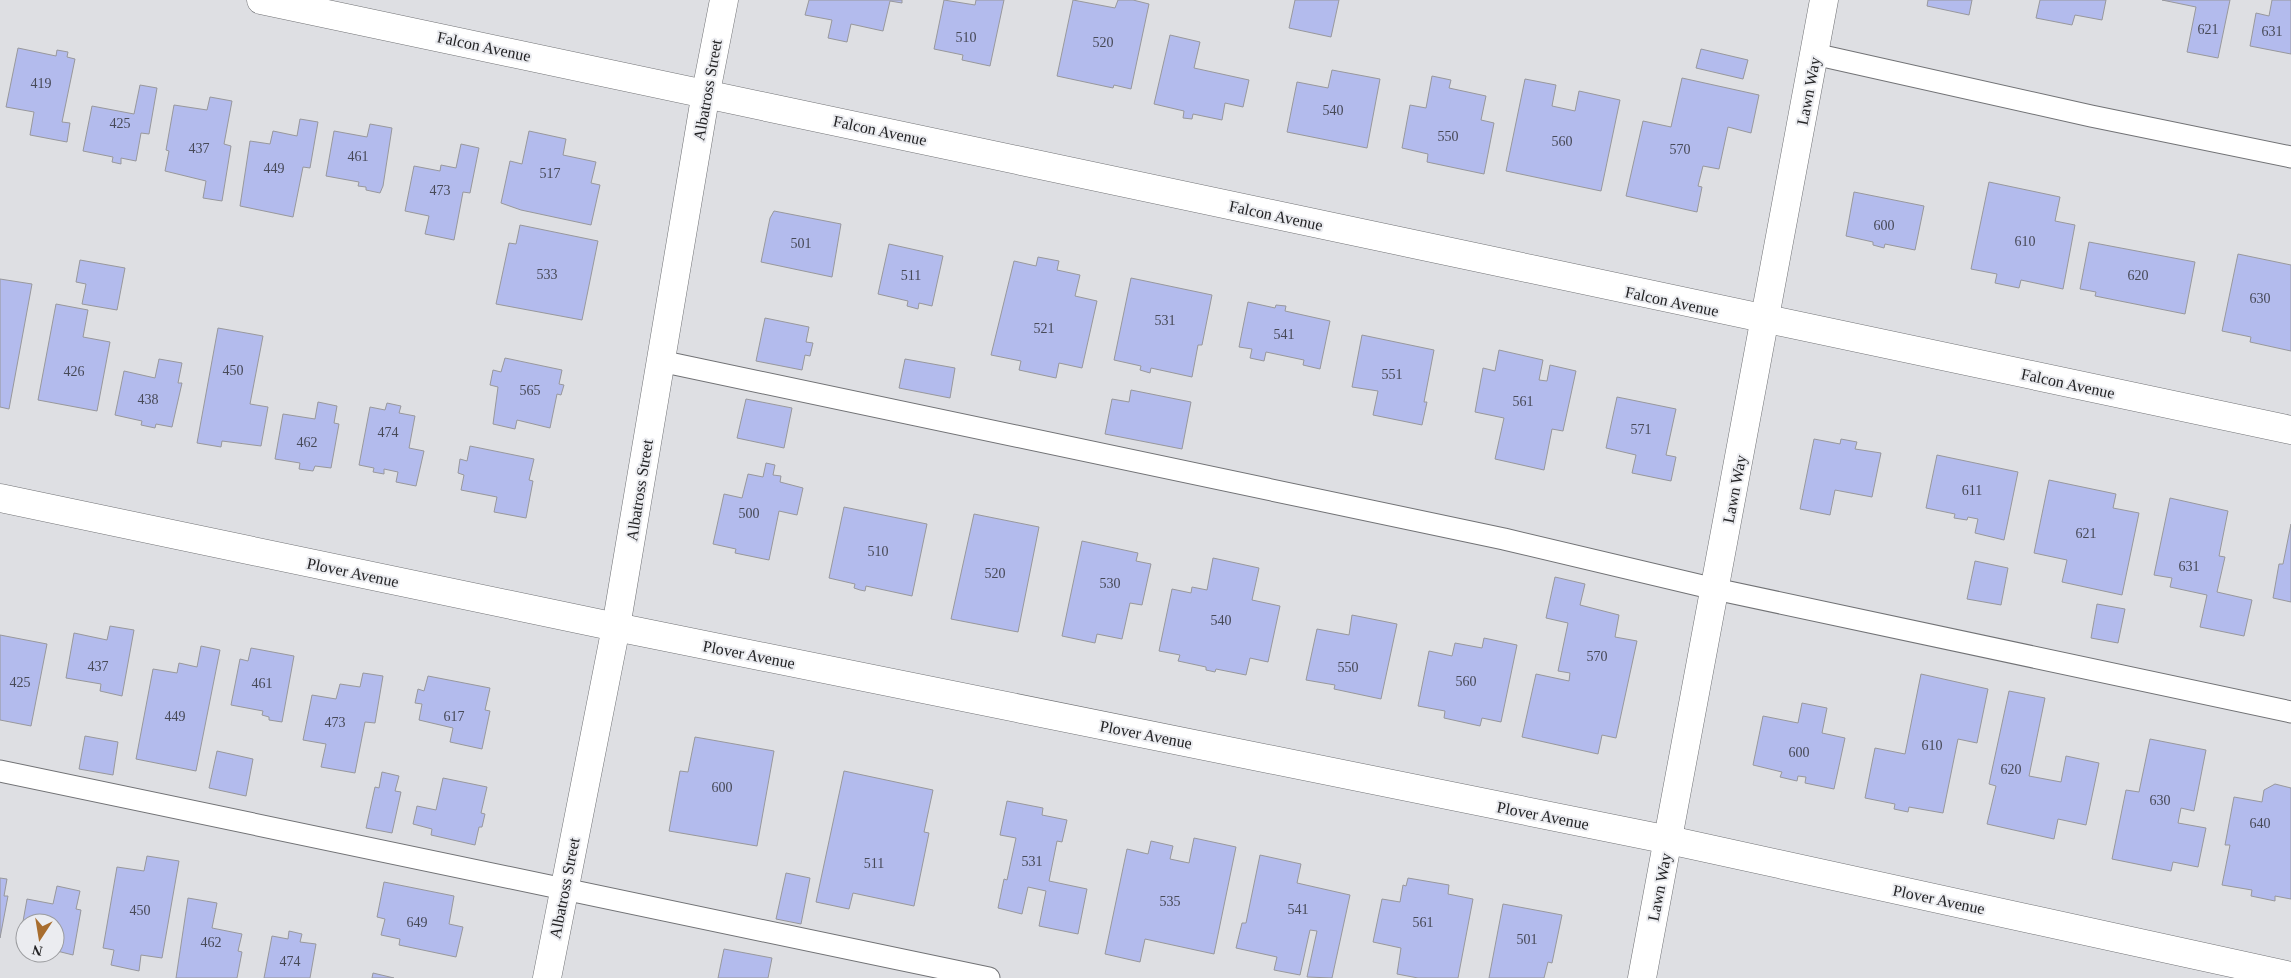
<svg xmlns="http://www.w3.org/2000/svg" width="2291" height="978" viewBox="0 0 2291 978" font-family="'Times New Roman',serif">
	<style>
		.building { fill: #b3bbed; stroke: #98989c }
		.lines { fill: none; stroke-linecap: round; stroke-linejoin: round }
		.lane-casing { stroke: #717275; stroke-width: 23 }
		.street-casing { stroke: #717275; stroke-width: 29 }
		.lane { stroke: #fff; stroke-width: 21 }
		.street { stroke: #fff; stroke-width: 28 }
		.labels { text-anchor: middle; stroke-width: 4; stroke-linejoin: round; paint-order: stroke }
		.number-label { font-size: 14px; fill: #474957 }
		.street-label { font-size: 16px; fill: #232325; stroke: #ebecf0 }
	</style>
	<rect width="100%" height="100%" fill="#dedfe3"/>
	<g class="building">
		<polygon points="809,0 902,0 902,3 890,1 883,31 851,24 847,42 828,38 832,20 805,15"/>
		<polygon points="944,0 975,5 976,0 1004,0 990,66 962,60 963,55 934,49"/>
		<polygon points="1073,0 1115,8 1118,0 1133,0 1149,4 1131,89 1114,85 1113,88 1057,76"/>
		<polygon points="1295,0 1339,0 1331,37 1289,28"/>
		<polygon points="1928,0 1972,0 1969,15 1927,6"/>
		<polygon points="2040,0 2106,0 2102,20 2075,15 2072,25 2036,18"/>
		<polygon points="2162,0 2230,0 2218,58 2187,52 2196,7"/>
		<polygon points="2272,0 2291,0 2291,54 2250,46 2256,13 2269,16"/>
		<polygon points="1170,35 1200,42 1194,68 1249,80 1243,107 1225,103 1222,120 1193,114 1192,119 1183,118 1184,111 1154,104"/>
		<polygon points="18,48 56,56 57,50 68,52 67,57 75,59 62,122 70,123 67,142 30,135 34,112 6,107"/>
		<polygon points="1701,49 1748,60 1743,79 1696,68"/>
		<polygon points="1332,70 1380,79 1367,148 1287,132 1297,82 1328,88"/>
		<polygon points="1432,76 1451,80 1449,88 1486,96 1481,120 1494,123 1484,174 1427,162 1428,154 1402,148 1410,105 1426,108"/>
		<polygon points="1682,78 1759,95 1751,133 1728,127 1719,169 1703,166 1698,186 1702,187 1697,212 1626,196 1643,121 1671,127"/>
		<polygon points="1525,79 1556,85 1552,106 1575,111 1579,91 1620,100 1601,191 1506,171"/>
		<polygon points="140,85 157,88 149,134 141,133 136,161 121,158 121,164 112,162 113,157 83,151 92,106 134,114"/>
		<polygon points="210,97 232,101 224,144 231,146 222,201 203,198 206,181 165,171 169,151 166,150 174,105 207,110"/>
		<polygon points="300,119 318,122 310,168 303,167 293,217 240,206 250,141 270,144 273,131 297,136"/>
		<polygon points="370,124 392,128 383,186 380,193 366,190 366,187 358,186 359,182 326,176 334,131 367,137"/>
		<polygon points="529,131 566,139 563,155 596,162 591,183 600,185 591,225 521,210 501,203 510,161 522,164"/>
		<polygon points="461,144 479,148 470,193 463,192 454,240 425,234 429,216 405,211 414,166 440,171 441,165 456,168"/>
		<polygon points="1989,182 2060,197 2055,221 2075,225 2063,289 2021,280 2019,288 1995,283 1997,274 1971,269"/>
		<polygon points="1854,192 1924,206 1915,250 1885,244 1884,248 1873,245 1873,242 1846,236"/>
		<polygon points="774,211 841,224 832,277 761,262 770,218"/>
		<polygon points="520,225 598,241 582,320 496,304 509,243 516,244"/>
		<polygon points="2089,242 2195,262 2185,314 2095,296 2096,292 2080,289"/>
		<polygon points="889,244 943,256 932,306 919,303 918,309 907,306 908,301 878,294"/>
		<polygon points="2238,254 2291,265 2291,351 2250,342 2251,337 2222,331"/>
		<polygon points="1038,257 1059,261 1057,270 1080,275 1075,296 1097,301 1082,368 1059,363 1056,378 1019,370 1021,361 991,355 1014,261 1036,266"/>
		<polygon points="80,260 125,268 117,310 82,304 86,284 76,282"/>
		<polygon points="1131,278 1212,295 1202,345 1198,345 1192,377 1151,368 1150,373 1140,370 1141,366 1114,360"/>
		<polygon points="0,279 32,284 9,409 0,407"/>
		<polygon points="1248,302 1275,308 1276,305 1286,306 1285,311 1330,321 1320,369 1303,365 1304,360 1266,352 1264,361 1250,358 1252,349 1239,347"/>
		<polygon points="56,304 88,310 83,337 110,342 97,411 38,400"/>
		<polygon points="765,318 809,327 806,342 813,343 810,356 805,355 802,370 756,361"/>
		<polygon points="218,328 263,336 250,404 268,407 261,446 222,441 221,447 197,443"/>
		<polygon points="1362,335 1434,350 1424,402 1427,402 1422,425 1373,415 1378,391 1352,387"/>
		<polygon points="1499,350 1543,360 1539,380 1547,381 1550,365 1576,371 1563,431 1552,429 1544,470 1495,459 1504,418 1475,412 1483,368 1495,371"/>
		<polygon points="505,358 562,370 559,384 564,385 561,395 557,394 550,428 517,420 515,429 493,424 498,387 490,385 493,370 501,372"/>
		<polygon points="159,359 182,363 178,383 182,383 172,427 156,424 155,428 141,425 142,421 115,415 124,371 155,378"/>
		<polygon points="905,359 955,368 950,398 899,388"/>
		<polygon points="1131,390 1191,402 1182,449 1105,434 1112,399 1129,402"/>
		<polygon points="1617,397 1676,409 1666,455 1676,457 1671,481 1632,473 1636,455 1606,448"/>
		<polygon points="746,399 792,408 784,448 737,438"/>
		<polygon points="318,402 337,406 334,423 339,424 331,468 315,466 313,471 299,469 300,463 275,459 283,414 315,419"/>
		<polygon points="387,403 401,406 399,413 415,416 409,448 424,451 416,486 396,482 398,472 384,469 384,474 373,472 374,468 359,465 370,407 385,410"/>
		<polygon points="1814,439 1840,444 1841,439 1857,442 1855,449 1881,453 1872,497 1835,490 1830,515 1800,509"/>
		<polygon points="470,446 534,459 529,480 533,481 526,518 494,512 497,497 461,490 464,475 458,473 460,459 467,461"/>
		<polygon points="1937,455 2018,472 2004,540 1975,533 1978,519 1968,517 1967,520 1954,518 1955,514 1926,508"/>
		<polygon points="766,463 775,465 773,475 781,476 780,482 803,488 797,515 779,511 769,560 735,553 736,549 713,544 724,494 742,498 748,474 763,477"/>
		<polygon points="2049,480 2116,494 2113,508 2139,513 2122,595 2062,582 2067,560 2034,553"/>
		<polygon points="2170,498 2228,511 2219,556 2225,557 2217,592 2252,600 2244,636 2200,627 2207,595 2170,587 2172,578 2154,575"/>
		<polygon points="844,507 927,524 912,596 866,586 865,591 860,590 854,588 855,584 829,578"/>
		<polygon points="974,514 1039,527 1018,632 951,619"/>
		<polygon points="2291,524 2291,602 2273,598 2279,564 2283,564"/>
		<polygon points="1082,541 1138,553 1136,561 1151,564 1142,605 1130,603 1122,639 1097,634 1095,643 1062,636"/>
		<polygon points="1213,558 1259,568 1252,600 1280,606 1268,662 1250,658 1246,675 1216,669 1215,672 1206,670 1206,667 1178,661 1180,655 1159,651 1172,589 1191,593 1192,587 1207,590"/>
		<polygon points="1975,561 2008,568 2001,605 1967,599"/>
		<polygon points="1555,577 1585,584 1580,605 1619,615 1615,637 1637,641 1616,738 1602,735 1598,754 1522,737 1536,674 1569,681 1570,673 1558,671 1568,623 1546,618"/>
		<polygon points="2097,604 2125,609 2118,643 2091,638"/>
		<polygon points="1352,615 1397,624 1381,699 1334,689 1335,685 1306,680 1317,629 1349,635"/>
		<polygon points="110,626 134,630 122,696 100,691 101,684 66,678 74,633 107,640"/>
		<polygon points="0,635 47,644 31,726 0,720"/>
		<polygon points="1484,638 1517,645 1501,722 1482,718 1480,726 1444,718 1445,711 1418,706 1429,651 1452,656 1455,643 1482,648"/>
		<polygon points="201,646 220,650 196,771 136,759 153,669 177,673 179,663 197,667"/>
		<polygon points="251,648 294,656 282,722 269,720 269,717 262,715 263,711 231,705 240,659 248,661"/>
		<polygon points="363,673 383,676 375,723 365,722 355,773 321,767 326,744 303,740 312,695 336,699 340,684 360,687"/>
		<polygon points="1921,674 1988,689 1977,743 1958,739 1943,813 1909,807 1908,812 1894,809 1895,804 1865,798 1875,748 1905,754"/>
		<polygon points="428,676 490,688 485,710 490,711 482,749 450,742 453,728 419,720 422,704 415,703 418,689 424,691"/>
		<polygon points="2009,691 2045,698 2029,776 2061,782 2066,756 2099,763 2086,825 2058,819 2054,839 1987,824 1996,786 1989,784"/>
		<polygon points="1802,703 1827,708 1822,733 1845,738 1834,789 1805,783 1806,777 1798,776 1797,781 1780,777 1782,772 1753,765 1763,716 1798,723"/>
		<polygon points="85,736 118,742 113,775 79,769"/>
		<polygon points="695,737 774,751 757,846 669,831 680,771 688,772"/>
		<polygon points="2150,739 2206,750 2194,811 2181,808 2178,823 2206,828 2198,867 2173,862 2171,871 2112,859 2126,790 2139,792"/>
		<polygon points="217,751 253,759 246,796 209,788"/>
		<polygon points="844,771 933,790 924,832 929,833 914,906 853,893 849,909 816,902"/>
		<polygon points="382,772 399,776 395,791 401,792 392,833 366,828 375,787 379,788"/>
		<polygon points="443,778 487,787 481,813 485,814 482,827 479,827 475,845 431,835 432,829 413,824 417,806 436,810"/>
		<polygon points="2275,784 2291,788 2291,899 2275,896 2275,901 2251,896 2252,890 2222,885 2230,845 2225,845 2234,797 2262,802 2264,790"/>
		<polygon points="1007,801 1043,808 1042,815 1067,820 1062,842 1057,841 1049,881 1087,889 1078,934 1039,926 1046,891 1028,887 1022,914 998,908 1004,879 1007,880 1016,838 1000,835"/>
		<polygon points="1194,838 1236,847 1214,954 1145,939 1140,962 1105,954 1127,849 1148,854 1151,841 1173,846 1170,859 1189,863"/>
		<polygon points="1260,855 1301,864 1297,883 1350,895 1332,978 1307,977 1317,931 1310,930 1300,975 1274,970 1277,957 1236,948 1242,923 1246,923"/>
		<polygon points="147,856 179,861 162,958 141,955 139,971 111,965 114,950 103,948 117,867 144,871"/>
		<polygon points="786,873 810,878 801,924 776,919"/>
		<polygon points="0,878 7,879 4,896 8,896 0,938"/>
		<polygon points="1408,878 1449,885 1448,894 1473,899 1458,978 1418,978 1397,974 1401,948 1373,942 1382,899 1400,902 1403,885 1406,886"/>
		<polygon points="384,882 454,896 449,924 463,927 456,957 399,945 400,939 381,935 385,919 377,917"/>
		<polygon points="57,886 80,891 76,909 81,910 73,955 57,951 56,956 42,954 55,953 55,923 25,923 25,946 19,944 27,899 53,904"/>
		<polygon points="188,898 217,903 212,928 242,934 238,951 242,952 237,978 176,978"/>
		<polygon points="1503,904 1562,915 1552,963 1548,962 1544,978 1489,978"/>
		<polygon points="289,931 302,934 300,942 316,944 310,978 264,978 272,936 288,939"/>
		<polygon points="724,949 772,958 768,978 718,978"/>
		<polygon points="373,973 394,978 372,978"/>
	</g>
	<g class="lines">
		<g class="lane-casing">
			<g id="lane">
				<polyline points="1814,54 2091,116 2291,157"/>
				<polyline points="660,361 1504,539 1715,589 2291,712"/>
				<polyline points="0,771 989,978"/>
			</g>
		</g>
		<g class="street-casing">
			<g id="street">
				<path d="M261,0C938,140 1614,289 2291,430"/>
				<polyline points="0,498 616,627 1669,840 2291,976"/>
				<polyline points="547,978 616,627 706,92 724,0"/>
				<polyline points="1642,978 1824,0"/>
			</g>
		</g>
		<use href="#lane" class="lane"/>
		<use href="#street" class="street"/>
	</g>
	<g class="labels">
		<g class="number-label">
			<text x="2208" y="34">621</text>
			<text x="2272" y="36">631</text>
			<text x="966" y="42">510</text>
			<text x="1103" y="47">520</text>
			<text x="41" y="88">419</text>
			<text x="1333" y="115">540</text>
			<text x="120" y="128">425</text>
			<text x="1448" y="141">550</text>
			<text x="1562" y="146">560</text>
			<text x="199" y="153">437</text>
			<text x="1680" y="154">570</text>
			<text x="358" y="161">461</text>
			<text x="274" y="173">449</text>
			<text x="550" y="178">517</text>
			<text x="440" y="195">473</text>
			<text x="1884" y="230">600</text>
			<text x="2025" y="246">610</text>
			<text x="801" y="248">501</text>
			<text x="547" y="279">533</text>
			<text x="911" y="280">511</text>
			<text x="2138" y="280">620</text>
			<text x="2260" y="303">630</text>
			<text x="1165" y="325">531</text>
			<text x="1044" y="333">521</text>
			<text x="1284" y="339">541</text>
			<text x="233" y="375">450</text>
			<text x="74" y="376">426</text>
			<text x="1392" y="379">551</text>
			<text x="530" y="395">565</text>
			<text x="148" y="404">438</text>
			<text x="1523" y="406">561</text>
			<text x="1641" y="434">571</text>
			<text x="388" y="437">474</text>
			<text x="307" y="447">462</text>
			<text x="1972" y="495">611</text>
			<text x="749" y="518">500</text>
			<text x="2086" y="538">621</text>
			<text x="878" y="556">510</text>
			<text x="2189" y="571">631</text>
			<text x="995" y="578">520</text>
			<text x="1110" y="588">530</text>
			<text x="1221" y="625">540</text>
			<text x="1597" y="661">570</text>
			<text x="98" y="671">437</text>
			<text x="1348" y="672">550</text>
			<text x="1466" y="686">560</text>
			<text x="20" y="687">425</text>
			<text x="262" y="688">461</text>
			<text x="175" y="721">449</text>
			<text x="454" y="721">617</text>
			<text x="335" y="727">473</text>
			<text x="1932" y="750">610</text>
			<text x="1799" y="757">600</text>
			<text x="2011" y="774">620</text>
			<text x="722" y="792">600</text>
			<text x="2160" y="805">630</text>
			<text x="2260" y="828">640</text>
			<text x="1032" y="866">531</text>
			<text x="874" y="868">511</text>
			<text x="1170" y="906">535</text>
			<text x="1298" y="914">541</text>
			<text x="140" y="915">450</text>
			<text x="417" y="927">649</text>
			<text x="1423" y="927">561</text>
			<text x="1527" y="944">501</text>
			<text x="211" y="947">462</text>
			<text x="290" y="966">474</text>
		</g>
		<g class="street-label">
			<text transform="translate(484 46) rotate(12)" y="6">Falcon Avenue</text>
			<text transform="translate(707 90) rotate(-80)" y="6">Albatross Street</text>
			<text transform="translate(1808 91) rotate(-79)" y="6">Lawn Way</text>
			<text transform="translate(880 130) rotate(12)" y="6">Falcon Avenue</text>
			<text transform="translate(1276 215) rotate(12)" y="6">Falcon Avenue</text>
			<text transform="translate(1672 301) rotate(12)" y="6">Falcon Avenue</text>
			<text transform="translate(2068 383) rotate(12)" y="6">Falcon Avenue</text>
			<text transform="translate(1734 489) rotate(-79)" y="6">Lawn Way</text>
			<text transform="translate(639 490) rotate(-81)" y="6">Albatross Street</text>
			<text transform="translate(353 572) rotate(12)" y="6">Plover Avenue</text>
			<text transform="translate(749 654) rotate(11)" y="6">Plover Avenue</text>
			<text transform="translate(1146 734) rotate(11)" y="6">Plover Avenue</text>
			<text transform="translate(1543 815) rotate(11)" y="6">Plover Avenue</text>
			<text transform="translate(1659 887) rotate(-79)" y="6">Lawn Way</text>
			<text transform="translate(564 888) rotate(-79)" y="6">Albatross Street</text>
			<text transform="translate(1939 899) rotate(12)" y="6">Plover Avenue</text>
		</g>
	</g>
	<g transform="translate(40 938) rotate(192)"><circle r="24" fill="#ebecf0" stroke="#9b9c9f"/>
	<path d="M0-4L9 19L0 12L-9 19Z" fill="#a86d2e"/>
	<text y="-8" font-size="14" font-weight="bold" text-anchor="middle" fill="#232325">N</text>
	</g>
</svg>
